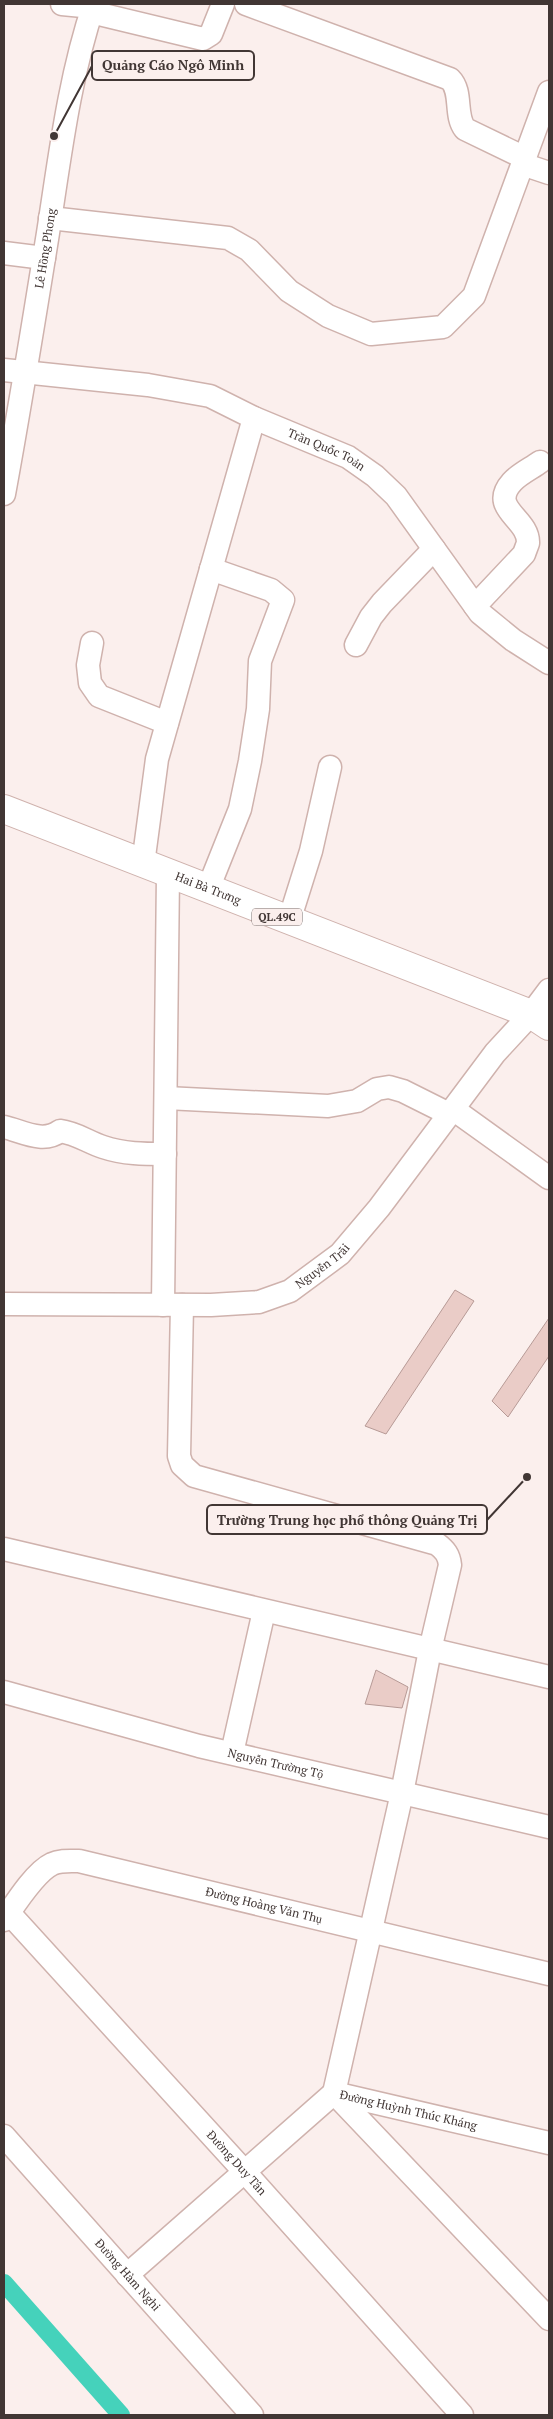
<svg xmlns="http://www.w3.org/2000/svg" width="553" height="2419" viewBox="0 0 553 2419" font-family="'PT Serif',serif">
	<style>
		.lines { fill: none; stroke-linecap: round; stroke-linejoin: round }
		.canal { stroke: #45d2bb; stroke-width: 18 }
		.building { fill: #eaccc7; stroke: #b79a96 }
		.minor-casing { stroke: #cfb2ad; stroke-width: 25 }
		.major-casing { stroke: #cfb2ad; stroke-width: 30 }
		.minor { stroke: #fff; stroke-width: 22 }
		.major { stroke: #fff; stroke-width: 28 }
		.labels { text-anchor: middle; stroke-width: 5; stroke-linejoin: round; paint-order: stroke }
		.shield { fill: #fbefed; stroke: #796e6c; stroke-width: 1 }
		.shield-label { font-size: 11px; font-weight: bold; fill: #413634 }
		.street-label { font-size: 12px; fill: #413634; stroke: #fbefed }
		.leader { fill: none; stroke: #413634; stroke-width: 2 }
		.callout-dot { fill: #413634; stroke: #fbefed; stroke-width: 2 }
		.callout { fill: #fbefed; stroke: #413634; stroke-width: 2 }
		.callout-label { font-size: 14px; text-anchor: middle; font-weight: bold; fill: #413634 }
	</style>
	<rect width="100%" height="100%" fill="#fbefed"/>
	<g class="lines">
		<polyline class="canal" points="4,2283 121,2415"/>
	</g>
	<g class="building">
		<polygon points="455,1290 474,1301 386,1434 365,1426"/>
		<polygon points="549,1318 549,1356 508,1417 492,1401"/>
		<polygon points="376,1670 408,1687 402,1708 365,1704"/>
	</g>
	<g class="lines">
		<g class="minor-casing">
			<g id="minor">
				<polyline points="62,4 93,7"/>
				<path d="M246,4L450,79C463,92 454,115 465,129L525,158"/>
				<polyline points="91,12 203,39 211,34 223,4"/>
				<polyline points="522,164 549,173"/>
				<polyline points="50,218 228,238 249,250 289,291 328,316 371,334 443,327 474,296 549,92"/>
				<polyline points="4,253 44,258"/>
				<path id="s1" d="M4,370L148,385L210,396L254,418L348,457L375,476L396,496L480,613L513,640L549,663"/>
				<path id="s2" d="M4,494C20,407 34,320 48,233C60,156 69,78 94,4"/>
				<path d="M475,606L524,554C525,551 527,546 528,543C529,518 488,509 512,482C519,474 532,468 540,462"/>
				<polyline points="92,643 88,665 90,683 99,696 167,723"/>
				<polyline points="356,645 371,617 382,603 434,549"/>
				<polyline points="143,864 157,759 254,418"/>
				<polyline points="208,889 240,809 250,761 258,709 260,661 283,600 271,590 211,569"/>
				<polyline points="289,921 311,851 330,767"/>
				<polyline points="166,1098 328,1106 357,1101 377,1089 389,1087 403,1091 449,1114"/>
				<polyline points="453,1109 549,1178"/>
				<path d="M4,1127C22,1131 43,1144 60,1131C76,1133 88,1142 103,1147C124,1154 144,1154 165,1154"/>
				<path id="s3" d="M4,1304L211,1305L259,1302L290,1291L340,1254L379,1208L495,1053L531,1014L549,990"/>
				<polyline points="163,1305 168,874"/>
				<path d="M182,1305L179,1456L182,1465L194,1476L437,1544C445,1550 449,1555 450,1565L430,1650L402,1793L334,2093L549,2319"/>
				<polyline points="4,1549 549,1677"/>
				<path id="s4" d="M4,1692L199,1746L549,1827"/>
				<polyline points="232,1753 264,1611"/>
				<path id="s5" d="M9,1913L244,2171L462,2415"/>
				<path id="s6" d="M4,1920C15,1904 35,1872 52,1864C60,1860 70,1861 79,1861L549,1974"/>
				<path id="s7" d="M4,2136L252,2415"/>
				<path id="s8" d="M127,2275L334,2093L549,2143"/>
			</g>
		</g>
		<g class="major-casing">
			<g id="major">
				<path id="s9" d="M4,809L531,1014L549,1026"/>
			</g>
		</g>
		<use href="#minor" class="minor"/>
		<use href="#major" class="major"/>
	</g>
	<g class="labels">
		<rect class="shield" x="252" y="908.5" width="50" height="17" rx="4"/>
		<g class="shield-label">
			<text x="277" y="921">QL.49C</text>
		</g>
		<g class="street-label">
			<text dy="4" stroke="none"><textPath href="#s2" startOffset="249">Lê Hồng Phong</textPath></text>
			<text dy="4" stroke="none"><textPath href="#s1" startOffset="336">Trần Quốc Toản</textPath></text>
			<text dy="4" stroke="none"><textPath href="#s9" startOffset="219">Hai Bà Trưng</textPath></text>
			<text dy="4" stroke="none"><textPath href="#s3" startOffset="329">Nguyễn Trãi</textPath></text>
			<text dy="4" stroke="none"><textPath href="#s4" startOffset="281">Nguyễn Trường Tộ</textPath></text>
			<text dy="4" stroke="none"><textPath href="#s6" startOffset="292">Đường Hoàng Văn Thụ</textPath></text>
			<text dy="4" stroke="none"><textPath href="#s8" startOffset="352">Đường Huỳnh Thúc Kháng</textPath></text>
			<text dy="4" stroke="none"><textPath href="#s5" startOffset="338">Đường Duy Tân</textPath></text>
			<text dy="4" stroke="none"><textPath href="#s7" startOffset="186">Đường Hàm Nghi</textPath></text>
		</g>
	</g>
	<path class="leader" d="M54 136L92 66M527 1477L487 1520"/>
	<g class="callout-dot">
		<circle cx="54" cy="136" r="5"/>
		<circle cx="527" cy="1477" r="5"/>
	</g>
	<g class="callout">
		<rect x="92" y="51" width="162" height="29" rx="5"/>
		<rect x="207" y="1505" width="280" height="29" rx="5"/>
	</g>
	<g class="callout-label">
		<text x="173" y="70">Quảng Cáo Ngô Minh</text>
		<text x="347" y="1525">Trường Trung học phổ thông Quảng Trị</text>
	</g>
	<rect width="553" height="2419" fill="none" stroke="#413634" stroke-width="10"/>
</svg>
